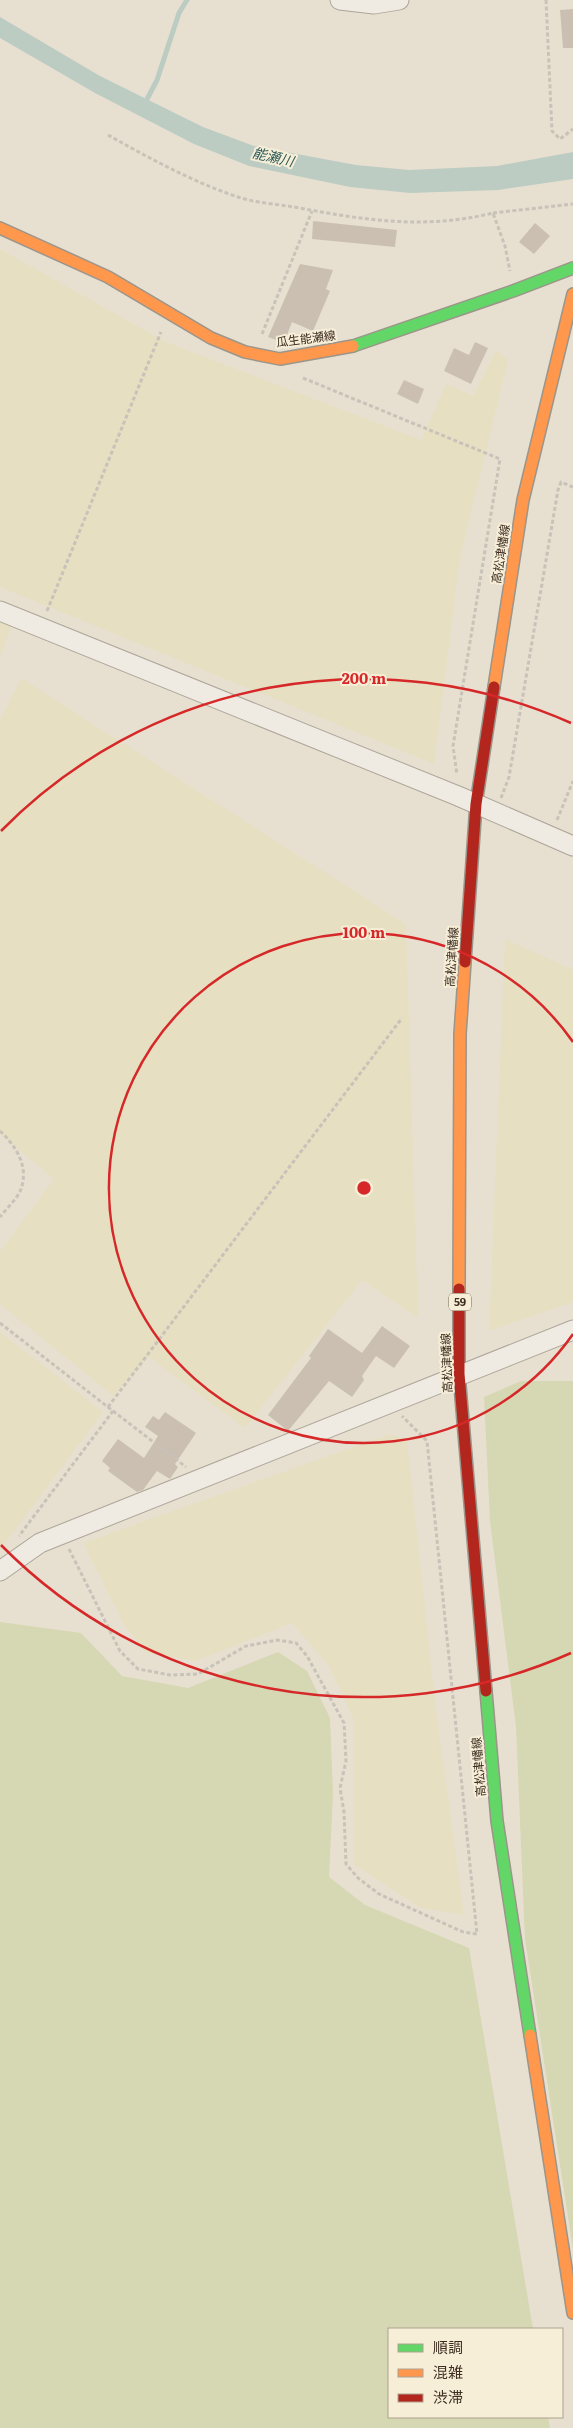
<svg xmlns="http://www.w3.org/2000/svg" width="573" height="2428" viewBox="0 0 573 2428" font-family="Literata,'Noto Sans JP',serif">
	<style>
		.farmland { fill: #e6dfc2 }
		.green { fill: #d6d7b3 }
		.water { fill: #bcccc2 }
		.lines { fill: none; stroke-linecap: round; stroke-linejoin: round }
		.stream { stroke: #bcccc2; stroke-width: 5 }
		.building { fill: #cbbfb2 }
		.street-casing { stroke: #ada599; stroke-width: 21 }
		.fast-casing { stroke: #9c958a; stroke-width: 14 }
		.slow-casing { stroke: #9c958a; stroke-width: 14 }
		.jam-casing { stroke: #9c958a; stroke-width: 14 }
		.path { stroke: #c8c2b9; stroke-width: 3; stroke-dasharray: 4 2.5; stroke-linecap: butt }
		.street { stroke: #efebe3; stroke-width: 19 }
		.fast { stroke: #63d668; stroke-width: 11 }
		.slow { stroke: #ff974d; stroke-width: 11 }
		.jam { stroke: #b3261e; stroke-width: 11 }
		.ring { fill: none; stroke: #d62828; stroke-width: 2.5 }
		.labels { text-anchor: middle; stroke-width: 4; stroke-linejoin: round; paint-order: stroke }
		.shield { fill: #f7eed8; stroke: #756857; stroke-width: 1 }
		.shield-label { font-size: 11px; font-weight: bold; fill: #3d2e20 }
		.street-label { font-size: 12px; fill: #3d2e20; stroke: #f7eed8 }
		.water-label { font-size: 14px; font-style: italic; fill: #2f5d5a; stroke: #f7eed8 }
		.centre { fill: #d62828; stroke: #f7eed8; stroke-width: 2.5 }
		.ring-label { font-size: 15px; text-anchor: middle; font-weight: bold; fill: #d62828; stroke: #f7eed8; stroke-width: 4; stroke-linejoin: round; paint-order: stroke }
	</style>
	<rect width="100%" height="100%" fill="#e7e0d1"/>
	<g class="farmland">
		<polygon points="0,249 166,342 421,440 446,384 473,396 496,350 508,360 460,558 434,764 0,587"/>
		<polygon points="0,620 12,625 0,657"/>
		<polygon points="21,678 406,924 418,1318 362,1280 245,1428 149,1357 113,1396 0,1304 0,1251 54,1179 0,1134 0,721"/>
		<polygon points="505,939 573,970 573,1302 489,1331"/>
		<polygon points="0,1332 103,1412 0,1550"/>
		<polygon points="390,1434 407,1440 435,1702 464,1915 421,1908 353,1864 354,1720 329,1666 292,1623 196,1661 146,1653 123,1623 83,1543"/>
	</g>
	<g class="green">
		<polygon points="521,1381 573,1381 573,2249 525,1939 516,1727 490,1521 484,1397"/>
		<polygon points="0,1622 81,1633 122,1676 188,1688 278,1652 307,1671 330,1718 333,1794 329,1877 365,1905 469,1948 533,2329 389,2329 389,2417 548,2417 550,2428 0,2428"/>
	</g>
	<polygon class="water" points="0,17 100,76 203,127 254,146 356,165 409,170 497,166 573,152 573,179 498,190 410,193 350,187 249,166 194,144 95,93 0,38"/>
	<g class="lines">
		<polyline class="stream" points="144,105 157,80 179,13 187,0"/>
	</g>
	<g class="building">
		<polygon points="573,9 573,48 563,48 560,10"/>
		<polygon points="313,221 397,230 395,247 312,239"/>
		<polygon points="535,223 550,236 534,254 519,242"/>
		<polygon points="300,264 333,270 326,289 330,291 313,331 292,322 284,343 268,337"/>
		<polygon points="475,342 488,348 471,384 444,371 454,348 469,355"/>
		<polygon points="404,380 424,389 418,404 397,394"/>
		<polygon points="382,1326 410,1346 394,1368 376,1356 362,1376 364,1380 352,1397 329,1381 288,1431 268,1415 311,1358 309,1356 328,1329 362,1353"/>
		<polygon points="165,1412 196,1433 175,1464 178,1467 170,1479 157,1471 143,1490 137,1492 108,1471 110,1468 102,1461 118,1439 144,1458 158,1436 145,1427 153,1416 159,1420"/>
	</g>
	<g class="lines">
		<g class="street-casing">
			<g id="street">
				<polyline points="340,0 374,4 399,0"/>
				<polyline points="0,611 458,796 573,846"/>
				<polyline points="0,1571 40,1543 573,1330"/>
			</g>
		</g>
		<g class="fast-casing">
			<g id="fast">
				<polyline points="353,346 513,291 573,268"/>
				<polyline points="486,1691 497,1821 530,2035"/>
			</g>
		</g>
		<g class="slow-casing">
			<g id="slow">
				<polyline points="0,228 108,277 211,338 245,352 280,359 353,346"/>
				<polyline points="494,687 523,500 573,294"/>
				<polyline points="459,1289 460,1034 465,962"/>
				<polyline points="530,2035 573,2313"/>
			</g>
		</g>
		<g class="jam-casing">
			<g id="jam">
				<polyline points="465,962 476,804 494,687"/>
				<polyline points="459,1289 459,1374 486,1691"/>
			</g>
		</g>
		<g class="path">
			<polyline points="546,0 552,131 560,139 573,129"/>
			<path d="M108,135C149,158 193,182 238,197C256,203 276,204 294,207C364,220 423,230 493,213L505,246L510,271"/>
			<polyline points="493,213 573,204"/>
			<polyline points="262,334 312,211"/>
			<polyline points="303,378 500,459 453,746 457,775"/>
			<polyline points="47,611 161,332"/>
			<polyline points="501,798 509,777 558,490 561,482 573,487"/>
			<polyline points="557,820 573,781"/>
			<path d="M0,1131C16,1146 29,1166 21,1189C18,1198 6,1209 0,1217"/>
			<polyline points="0,1323 113,1411 19,1536"/>
			<polyline points="108,1407 402,1018"/>
			<polyline points="113,1411 186,1467"/>
			<polyline points="69,1549 120,1651 138,1669 170,1675 198,1674 246,1646 277,1640 296,1643 307,1656 344,1723 346,1761 340,1788 344,1812 346,1864 358,1878 379,1894 463,1932 477,1934 427,1441 402,1416"/>
		</g>
		<use href="#street" class="street"/>
		<use href="#fast" class="fast"/>
		<use href="#slow" class="slow"/>
		<use href="#jam" class="jam"/>
	</g>
	<g class="ring">
		<path d="M573 1334A255 255 0 1 1 573 1042"/>
		<path d="M571 1653A509 509 0 0 1 1 1545M1 831A509 509 0 0 1 571 723"/>
	</g>
	<g class="labels">
		<rect class="shield" x="449" y="1293.5" width="22" height="17" rx="4"/>
		<g class="shield-label">
			<text x="460" y="1306">59</text>
		</g>
		<g class="street-label">
			<text transform="translate(306 339) rotate(-7)" y="4">瓜生能瀬線</text>
			<text transform="translate(501 554) rotate(-81)" y="4">高松津幡線</text>
			<text transform="translate(452 957) rotate(-86)" y="4">高松津幡線</text>
			<text transform="translate(447 1363) rotate(-92)" y="4">高松津幡線</text>
			<text transform="translate(479 1767) rotate(-95)" y="4">高松津幡線</text>
		</g>
		<g class="water-label">
			<text transform="translate(273 157) rotate(13)" y="5">能瀬川</text>
		</g>
	</g>
	<circle cx="364" cy="1188" r="8" class="centre"/>
	<g class="ring-label">
		<text x="364" y="684">200 m</text>
		<text x="364" y="938">100 m</text>
	</g>
	<rect x="388" y="2328" width="175" height="90" fill="#f7eed8" stroke="#ada18e"/>
	<rect x="398" y="2344" width="25" height="8" fill="#63d668" stroke="#ada18e"/>
	<text x="433" y="2353" font-size="15" fill="#3d2e20">順調</text>
	<rect x="398" y="2369" width="25" height="8" fill="#ff974d" stroke="#ada18e"/>
	<text x="433" y="2378" font-size="15" fill="#3d2e20">混雑</text>
	<rect x="398" y="2394" width="25" height="8" fill="#b3261e" stroke="#ada18e"/>
	<text x="433" y="2403" font-size="15" fill="#3d2e20">渋滞</text>
</svg>
